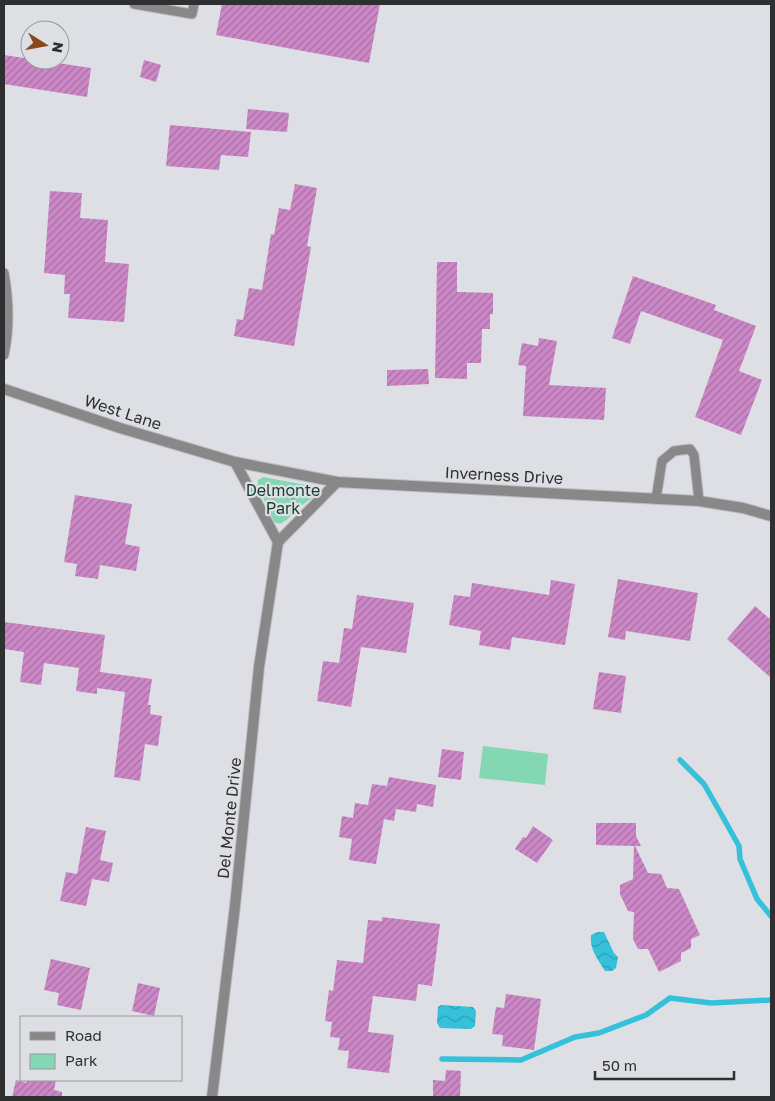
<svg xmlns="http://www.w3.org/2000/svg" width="775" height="1101" viewBox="0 0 775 1101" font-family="'Golos Text',sans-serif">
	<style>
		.green { fill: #84d7b3 }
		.water { fill: url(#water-waves) }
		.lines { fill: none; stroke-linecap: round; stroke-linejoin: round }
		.stream { stroke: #35c1da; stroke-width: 5.5 }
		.building { fill: url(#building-hatch) }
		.service-casing { stroke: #babcc0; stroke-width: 11 }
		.minor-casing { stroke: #babcc0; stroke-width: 12 }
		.path { stroke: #9c9ea1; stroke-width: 3; stroke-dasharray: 4 2.5; stroke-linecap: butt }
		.service { stroke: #878887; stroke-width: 9 }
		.minor { stroke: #878887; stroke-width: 10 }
		.labels { text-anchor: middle; stroke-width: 4.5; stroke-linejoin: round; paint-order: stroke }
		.street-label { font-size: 16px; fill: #2e2f31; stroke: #dddfe4 }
		.park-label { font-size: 16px; fill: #103f2e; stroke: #dddfe4 }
	</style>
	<defs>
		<pattern id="water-waves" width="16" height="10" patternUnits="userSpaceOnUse" patternTransform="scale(1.25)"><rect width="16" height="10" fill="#35c1da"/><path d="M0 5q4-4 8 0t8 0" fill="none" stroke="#2d9db1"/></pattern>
		<pattern id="building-hatch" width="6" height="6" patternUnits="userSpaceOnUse" patternTransform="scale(1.25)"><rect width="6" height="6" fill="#cc87c7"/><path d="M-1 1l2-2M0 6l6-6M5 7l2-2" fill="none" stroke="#a66fa2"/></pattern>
	</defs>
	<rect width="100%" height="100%" fill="#dddfe4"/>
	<g class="green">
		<polygon points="263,477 306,485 312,489 312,498 297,509 288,519 280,524 274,522 263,498 257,489 258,480"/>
		<polygon points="483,746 548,754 545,785 479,778"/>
	</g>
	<g class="water">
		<path d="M598,932H604L614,953L618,957L616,968L612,971H605C598,960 589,948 591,935Z"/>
		<polygon points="441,1005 473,1007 476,1011 475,1026 471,1029 440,1028 437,1023 438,1007"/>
	</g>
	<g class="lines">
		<g class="stream">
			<polyline points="680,760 704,784 720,812 739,846 740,859 757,899 771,916"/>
			<polyline points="442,1059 521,1060 575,1037 599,1033 646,1015 670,998 711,1003 771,1000"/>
		</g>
	</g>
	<g class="building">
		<polygon points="222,4 380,4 369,63 216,35"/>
		<polygon points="4,55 91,68 87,97 4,84"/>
		<polygon points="144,60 161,65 156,82 140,77"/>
		<polygon points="248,109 289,113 287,132 246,129"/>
		<polygon points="170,125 251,132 248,157 221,155 219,170 166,166"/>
		<polygon points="295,184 317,188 307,246 311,247 294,346 234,336 237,319 243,320 249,288 262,290 271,234 274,235 279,208 290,210"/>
		<polygon points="50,191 82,193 80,218 108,220 105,262 129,264 124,322 68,318 70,294 64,294 65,275 44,273"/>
		<polygon points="437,262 457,262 457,292 493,293 493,314 490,314 490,329 482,329 481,363 467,363 467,379 435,378"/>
		<polygon points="633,276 716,305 714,310 756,326 739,371 762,380 741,435 695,417 723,340 641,311 630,344 612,338"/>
		<polygon points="539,338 557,341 549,385 606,388 604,420 523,416 526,366 518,365 522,343 538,346"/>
		<polygon points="428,369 429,384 387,386 387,370"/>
		<polygon points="75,495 132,504 125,544 140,547 136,571 100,565 98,579 75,576 77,564 64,562"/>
		<polygon points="618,579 698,593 690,641 626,631 625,640 608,637"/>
		<polygon points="551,580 575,584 565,645 512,637 510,650 479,645 481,631 449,625 454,595 470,597 472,583 549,595"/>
		<polygon points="357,595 414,603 406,653 361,647 351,707 317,701 323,661 339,663 344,628 352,629"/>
		<polygon points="755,606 771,620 771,678 727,639"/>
		<polygon points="4,622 105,635 100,672 152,679 148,705 151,705 150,714 162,716 158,746 145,744 140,781 114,777 125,692 97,688 97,694 76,691 79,668 44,663 41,685 20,682 24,652 4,649"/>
		<polygon points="599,672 626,676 621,713 593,709"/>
		<polygon points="442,749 464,752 461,780 438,777"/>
		<polygon points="389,777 436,785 433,807 417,804 416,812 396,809 394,821 384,819 376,864 349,860 352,839 339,837 342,816 353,818 355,803 368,805 372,784 387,786"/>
		<polygon points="596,823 636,823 636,836 641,846 635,846 648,873 661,874 667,888 679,889 700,935 691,939 691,948 681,953 681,961 659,972 648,949 638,949 633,939 634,912 628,911 620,894 620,885 633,879 634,846 596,845"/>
		<polygon points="533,826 553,840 537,863 515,849 523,837 526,838"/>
		<polygon points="86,827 106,831 100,860 113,863 109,882 92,879 86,906 60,901 66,872 77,874"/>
		<polygon points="382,917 440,924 432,986 418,984 416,1001 373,996 368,1032 394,1035 389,1073 347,1068 349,1051 338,1050 340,1038 330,1037 332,1022 325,1021 329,990 333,991 337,960 363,963 368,920 382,921"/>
		<polygon points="51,959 90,968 81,1010 57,1005 59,993 44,990"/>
		<polygon points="138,983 160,988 154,1016 132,1011"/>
		<polygon points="506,994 541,999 534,1050 502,1046 503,1035 492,1034 496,1007 504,1008"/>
		<polygon points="446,1070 461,1071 460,1097 433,1097 433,1080 445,1081"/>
		<polygon points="16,1080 27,1083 27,1080 56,1080 54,1090 62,1092 62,1097 12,1097"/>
	</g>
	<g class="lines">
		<g class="service-casing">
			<g id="service">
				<polyline points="134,4 192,14 194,4"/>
				<path d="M4,273C9,301 10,327 4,355"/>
				<polyline points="656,499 662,461 674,451 690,449 694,455 699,501"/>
			</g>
		</g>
		<g class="minor-casing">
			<g id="minor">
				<polyline points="4,389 120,428 235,462 337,482 699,501 743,508 771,516"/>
				<polyline points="235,462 278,542"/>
				<polyline points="212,1097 235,906 259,667 278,542 337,482"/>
			</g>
		</g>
		<circle class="path" cx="283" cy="500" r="10"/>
		<use href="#service" class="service"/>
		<use href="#minor" class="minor"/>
	</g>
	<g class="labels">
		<g class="street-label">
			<text transform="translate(123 412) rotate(18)" y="6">West Lane</text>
			<text transform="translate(504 475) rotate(3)" y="6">Inverness Drive</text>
			<text transform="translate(229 818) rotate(-84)" y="6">Del Monte Drive</text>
		</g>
		<g class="park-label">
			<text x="283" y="496">Delmonte<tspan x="283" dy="18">Park</tspan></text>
		</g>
	</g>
	<rect width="775" height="1101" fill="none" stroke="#2e2f31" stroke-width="10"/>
	<rect x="20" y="1016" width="162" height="65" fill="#dddfe4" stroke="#97999c"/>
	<rect x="30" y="1032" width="25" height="8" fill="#878887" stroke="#97999c"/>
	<text x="65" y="1041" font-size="15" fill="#2e2f31">Road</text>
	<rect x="30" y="1054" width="25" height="15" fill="#84d7b3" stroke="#97999c"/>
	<text x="65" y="1066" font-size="15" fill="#2e2f31">Park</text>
	<g transform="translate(45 45) rotate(101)"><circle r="24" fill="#dddfe4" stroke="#97999c"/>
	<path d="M0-4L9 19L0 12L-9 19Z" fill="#8b461c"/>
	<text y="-8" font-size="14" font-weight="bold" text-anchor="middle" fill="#2e2f31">N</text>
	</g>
	<path d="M595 1071v8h139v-8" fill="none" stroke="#2e2f31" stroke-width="2.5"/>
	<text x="602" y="1071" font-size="15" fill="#2e2f31" stroke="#dddfe4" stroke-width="4" paint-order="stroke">50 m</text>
</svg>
